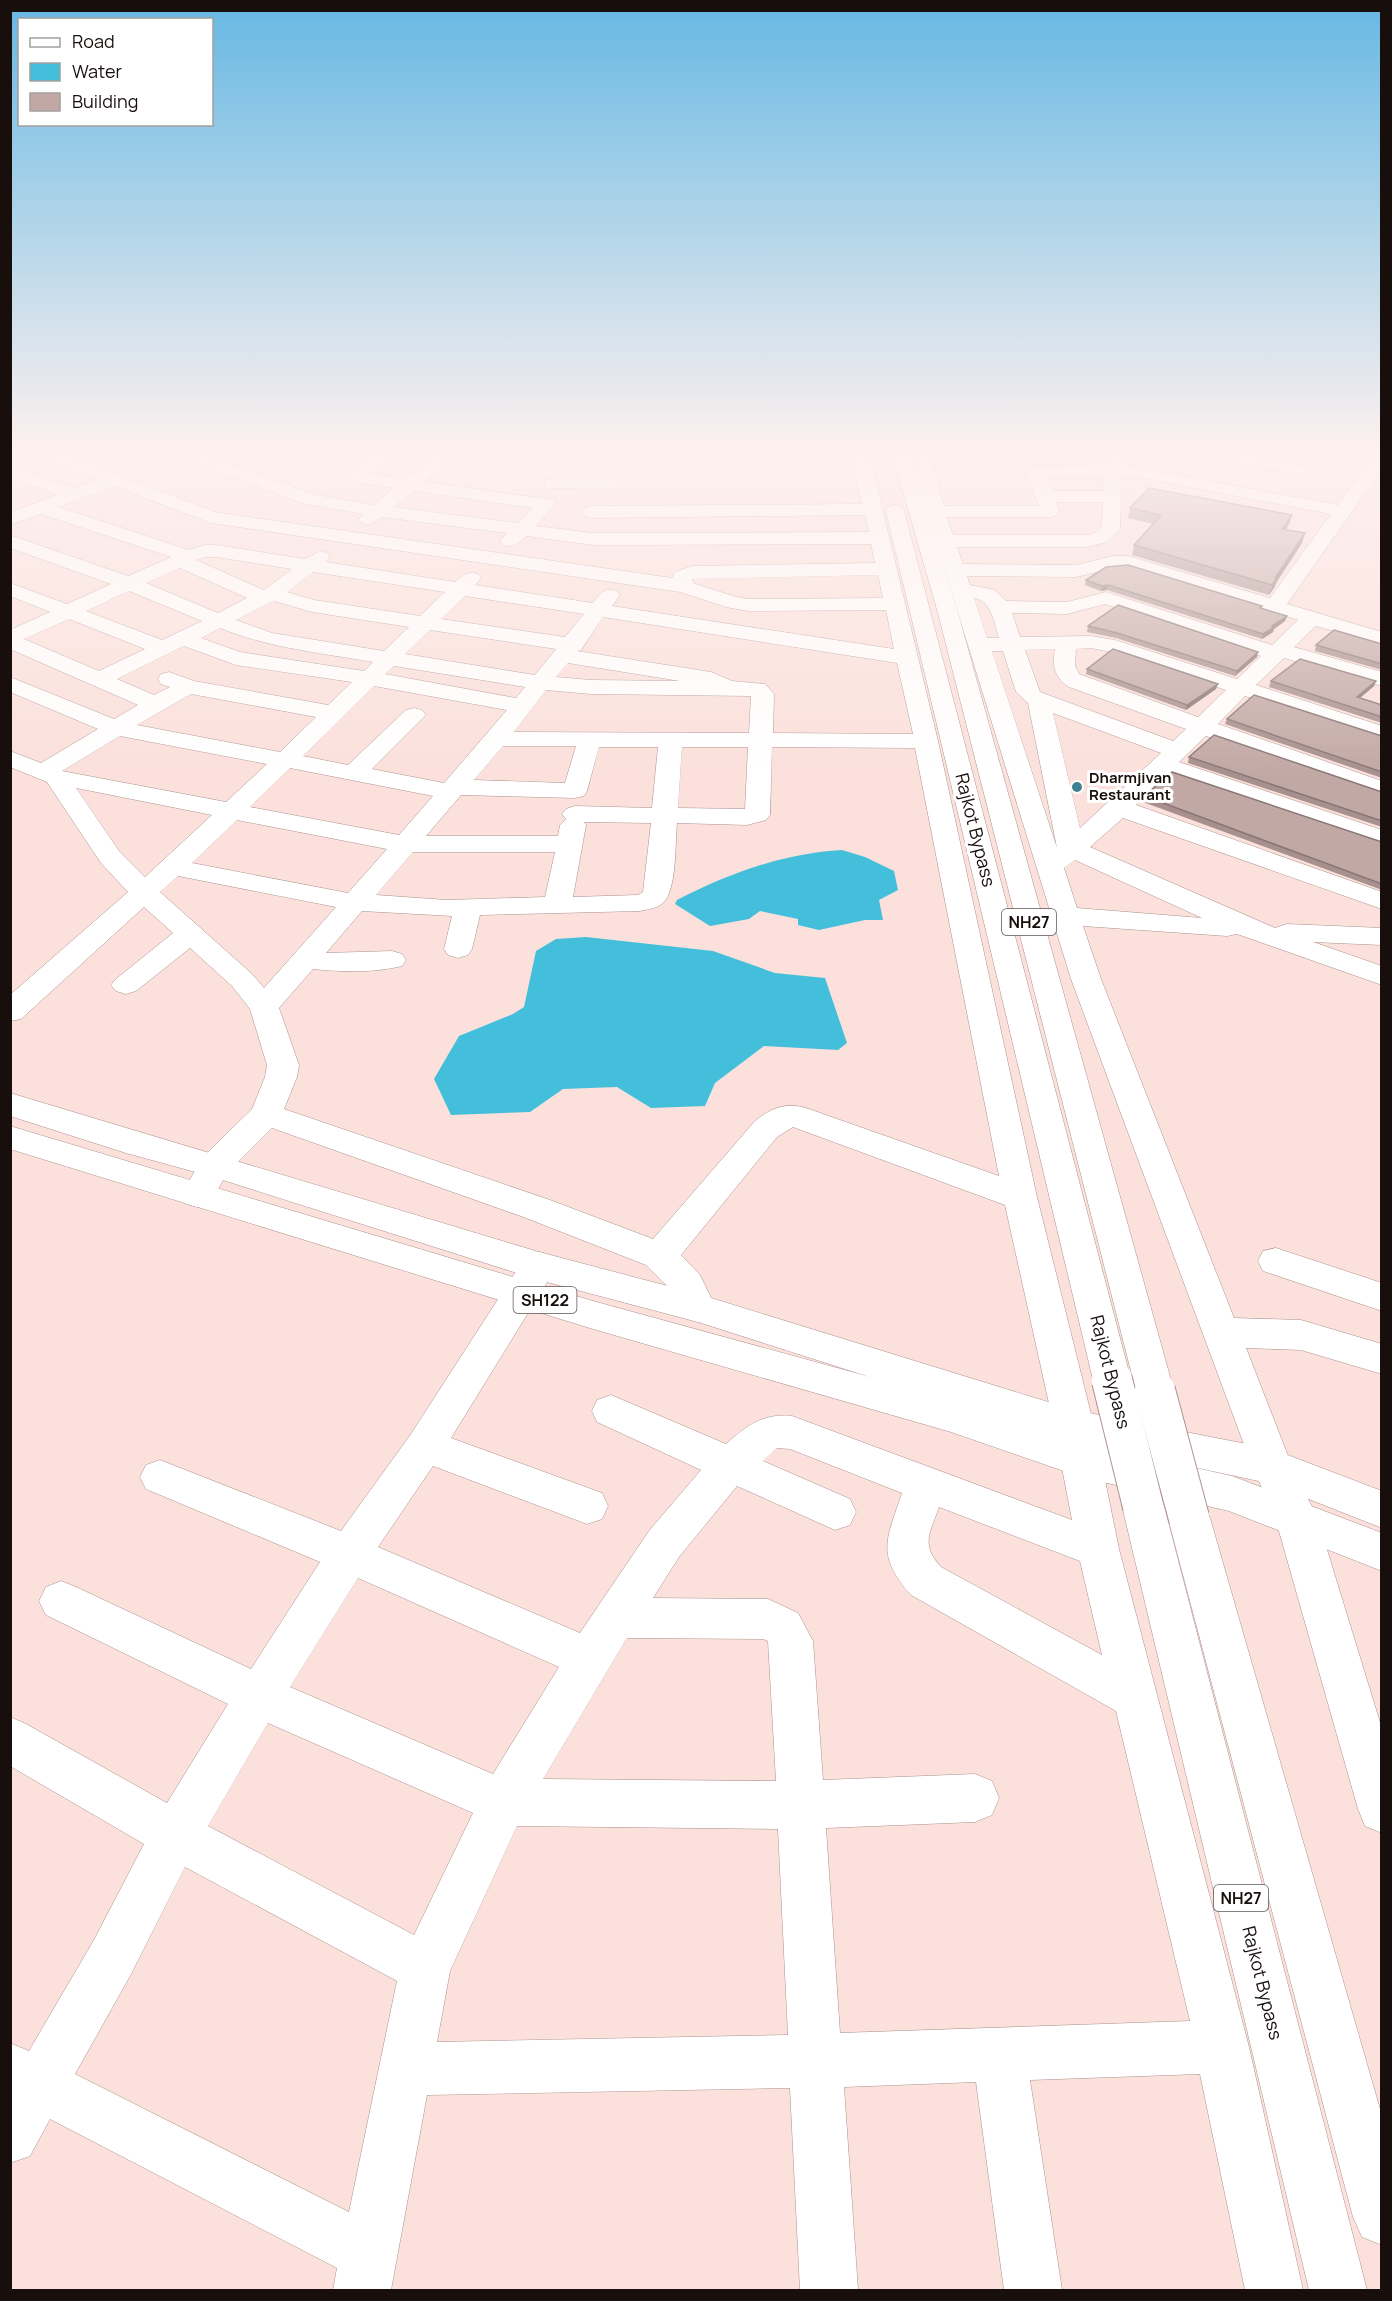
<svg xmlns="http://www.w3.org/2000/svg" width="1392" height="2301" viewBox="0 0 1392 2301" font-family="Manrope,sans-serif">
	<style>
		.water { fill: #43bfdc }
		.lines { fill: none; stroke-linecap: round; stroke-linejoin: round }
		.minor-casing { stroke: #ac938e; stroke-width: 1 }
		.major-casing { stroke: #ac938e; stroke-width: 1 }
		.highway-casing { stroke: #ac938e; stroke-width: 1 }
		.minor { fill: #fff; fill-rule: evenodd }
		.major { fill: #fff; fill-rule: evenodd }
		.highway { fill: #fff; fill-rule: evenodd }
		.highway-bridge-casing { stroke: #ac938e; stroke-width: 42; stroke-linecap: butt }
		.highway-bridge { stroke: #fff; stroke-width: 40 }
		.wall { fill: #a7908d }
		.shaded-wall { fill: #887673 }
		.building { fill: #c2a8a4; stroke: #887673; stroke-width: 1.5 }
		.poi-dot { fill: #3f8192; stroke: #fff; stroke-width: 2 }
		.labels { text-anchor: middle; stroke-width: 6; stroke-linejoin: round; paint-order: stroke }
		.far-poi-label { font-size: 15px; font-weight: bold; fill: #180f0d; stroke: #fff; text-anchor: start }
		.shield { fill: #fff; stroke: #5d5756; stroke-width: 1.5 }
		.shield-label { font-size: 16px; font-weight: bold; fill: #180f0d }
		.street-label { font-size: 18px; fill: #180f0d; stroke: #fff }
	</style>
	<rect width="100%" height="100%" fill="#fbe0db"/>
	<g class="water">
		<path d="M842,850L865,857L894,871L898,890L879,900L883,920H865L819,930L798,925V919L760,911L749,919L710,926L675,904L677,900C727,874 784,853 842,850Z"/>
		<polygon points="586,937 713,951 775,973 825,978 847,1043 838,1050 764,1046 715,1083 705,1106 651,1108 617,1087 563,1089 530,1112 451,1115 434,1079 459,1036 513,1014 524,1007 536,951 556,939"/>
	</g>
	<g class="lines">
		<g class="minor-casing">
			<g id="minor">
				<path d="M43,453H61L215,512L672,578L675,572L692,566L875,563L871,544L593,545L526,536C518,544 514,548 503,545L500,541L507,533L382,517L368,525L361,523L359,519L363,514L302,503L179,457L177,453H202L312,494L374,505L394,488L354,482L349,476L365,463L330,457L328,453H371L387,456L390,460L371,474L405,479L439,453H458L424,482L554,500L556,504L536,526L593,533L869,532L865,515L592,518L585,516L583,512L585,508L592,506L862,504L851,453H869L938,741L1037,1197L1094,1426L1119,1549L1249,2047L1303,2290H1245L1200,2074L1030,2080L1062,2290H1004L976,2082L844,2087L858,2290H800L790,2088L427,2095L391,2290H333L337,2268L50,2119L30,2156L10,2163V2043L29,2051L94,1940L144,1844L10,1766V1717L26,1724L167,1803L228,1704L46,1615L39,1601L46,1587L61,1581L76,1587L251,1669L320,1562L146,1489L140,1477L146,1465L160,1460L341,1531L411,1434L526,1256L539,1252L552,1256L557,1266L451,1438L602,1493L608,1506L602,1519L587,1524L433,1466L378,1547L580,1633L649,1531L701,1470L597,1422L592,1411L597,1400L611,1395L726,1444C747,1426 762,1413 792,1416L1072,1520L1054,1426L1005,1205L793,1127L777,1137L681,1255L700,1275L716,1308L711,1318L698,1322L685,1318L670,1289L646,1265L526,1218L272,1128L227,1173L210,1204L198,1207L186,1204L181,1195L203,1157L252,1109L265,1077L267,1065L250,1009L232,986L190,948L136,991L126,994L116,991L111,985L116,979L173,933L144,907L21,1019L10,1021V995L128,892L101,863L47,782L10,767V751L41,763L98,729L10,692V677L114,719L138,705L10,649V630L50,612L10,596V583L67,604L111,584L10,548V535L128,576L171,557L41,514L10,525V512L58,495L10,477V466L75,488L98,480L44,459ZM114,486L211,523L680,592L726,607L748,611L886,610L894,649L612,606L620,595L617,591C604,587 600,594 593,603L475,585L481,578L478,574C467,571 463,575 455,582L326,562L330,557L327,553L320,551L305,559L216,545H205L189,550L58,507ZM413,491L533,508L517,523L393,507ZM206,557H216L292,569L264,590L196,560ZM180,568L247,598L218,613L146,583ZM313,572L445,592L420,616L314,600L287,592ZM878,575L883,598L748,599L736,597L693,583L692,579ZM129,591L202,621L162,640L86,611ZM465,596L584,614L565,637L441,619ZM274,601L312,612L409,627L384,651L272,633L236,620ZM603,617L897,663L913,734L773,733L774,694L765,684L732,681L711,672L577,651L581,650ZM69,619L145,649L99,671L24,639ZM220,628C269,648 321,653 373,662L364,671L240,652L201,638ZM430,630L556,649L535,675L405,654ZM184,646L236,665L352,682L328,705L194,681L169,672L161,674L158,679L161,684L170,687L154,695L117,679ZM568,663L680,681L591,680L556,677ZM394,666L525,687L516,698L385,674ZM374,686L507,710L444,783L372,769L426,715L422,710L414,708L406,710L348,765L303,756ZM546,690L591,694L751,696L749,733L514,732ZM191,694L316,717L280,752L137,725ZM120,736L267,764L226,802L62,771ZM503,746H576L565,783L474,780ZM599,747H658L652,808L575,806L566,809L562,814L566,819L560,825L558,836H426L461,795L575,798L584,796L587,791ZM682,747H748L745,809L678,808ZM772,747L915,748L999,1176L806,1108C786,1102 771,1108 755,1121L653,1239L550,1200L284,1109L297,1077L299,1065L279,1008L313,969C342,972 374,973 402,966L406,960L402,954L392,951L326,953L362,911L452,916L444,949L448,955L458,958L468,955L472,949L480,915L640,911C647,909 657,909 663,903C677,890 675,843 677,823L747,825L766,820L770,815ZM290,768L433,796L399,835L250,807ZM76,788L212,815L145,877L119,851ZM237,820L387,849L348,893L192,863ZM584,822L651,823L643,892L638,895L573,897L586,825ZM413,852H555L545,897L447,900L376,895ZM178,876L336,907L264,988L252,974L160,892ZM777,1448L790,1449L902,1493C887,1539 875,1554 911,1595L1116,1711L1190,2021L840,2033L826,1828L975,1822L992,1815L999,1798L992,1781L975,1774L823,1780L813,1641L798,1613L768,1599L653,1598L679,1557L737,1486L835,1530L850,1525L856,1512L850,1499L763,1461ZM939,1507L1080,1561L1102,1655L941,1567C920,1544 930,1533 939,1507ZM358,1578L559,1667L493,1774L290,1687ZM627,1638L763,1639L768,1641L776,1781L543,1779ZM268,1723L473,1813L414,1935L208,1826ZM517,1826L778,1829L788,2035L437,2042L450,1971ZM185,1867L397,1981L349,2212L75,2074L130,1976Z"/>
				<path d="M911,453H929L944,506H1039L1026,471L1029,467L1105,464V453H1123L1122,465L1338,505L1375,453H1382V469L1287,604L1382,632V645L1316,626L1294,647L1382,672V686L1284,658L1256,685L1382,726V741L1245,696L1218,724L1382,781V797L1206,736L1179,762L1382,830V847L1167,774L1136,805L1382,892V909L1123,818L1090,847L1275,928L1287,924L1382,928V945L1313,942L1382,966V985L1237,934L1227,936L1083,926L1101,979L1234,1318L1301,1320L1382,1344V1374L1301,1350L1246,1348L1292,1466L1317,1517L1382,1729V1833L1365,1826L1358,1809L1275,1517L1252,1466L1071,979L927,512ZM1104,475L1103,491H1052L1046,476ZM1122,475L1142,478L1331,514L1270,598L1128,556H1113L1076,565L963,564L957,547H1087L1107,542L1120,529ZM1056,502H1103L1102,527L1093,534L1087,535H953L947,517H1050L1057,515L1059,511ZM1113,568H1127L1298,620L1272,645L1106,592L1067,602L1006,601L995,590L970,585L967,576L1076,577ZM974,598C992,601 994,623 999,638H987ZM1105,604L1261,656L1237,679L1115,640L1091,636L1020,637L1012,613L1067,614ZM1091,648L1111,652L1226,690L1198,717L1079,674L1075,666L1076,649ZM1055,649C1052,666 1054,677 1069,687L1186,729L1173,741L1040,692L1025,650ZM992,651H1003L1016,692L1028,703L1057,848ZM1053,713L1161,753L1080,828ZM1075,860L1202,918L1077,908L1064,868Z"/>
				<polygon points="1201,453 1238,453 1297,465 1303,466 1306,470 1303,474 1297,475 1209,458"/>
				<polygon points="553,479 609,479 615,480 618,484 615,488 609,489 547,488 544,484 547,480"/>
				<polygon points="1276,1248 1382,1283 1382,1311 1263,1271 1258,1261 1263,1251"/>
			</g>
		</g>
		<g class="major-casing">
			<polygon id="major" points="10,1093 539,1252 698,1294 1074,1410 1272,1449 1382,1491 1382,1528 1268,1483 1151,1458 1232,1476 1382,1533 1382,1571 1229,1511 1081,1477 951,1432 593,1329 10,1149 10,1126 593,1301 870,1377 698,1322 539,1280 210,1176 126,1153 10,1116"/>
		</g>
		<g class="highway-casing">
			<g id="highway">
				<polygon points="892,453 910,453 958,613 1174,1391 1169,1402 1155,1407 1141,1402 1136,1391 938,613"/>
				<polygon points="895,505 902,507 904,511 1131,1380 1125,1391 1112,1396 1099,1391 1093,1380 886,511 888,507"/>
				<polygon points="1143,1488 1158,1493 1164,1506 1367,2290 1309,2290 1122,1506 1128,1493"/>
				<polygon points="1189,1500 1204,1505 1210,1518 1382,2116 1382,2245 1362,2237 1353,2217 1168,1518 1174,1505"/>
			</g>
		</g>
		<use href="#minor" class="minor"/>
		<use href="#major" class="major"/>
		<use href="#highway" class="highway"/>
		<g class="highway-bridge-casing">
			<g id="highway-bridge">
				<polyline points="1112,1380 1143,1506"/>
				<polyline points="1155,1391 1189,1518"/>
			</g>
		</g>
		<use href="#highway-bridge" class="highway-bridge"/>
	</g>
	<g class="wall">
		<polygon points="1130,508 1292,515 1289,524 1286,530 1302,543 1276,583 1274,588 1269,595 1132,555 1134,545 1153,524 1128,518"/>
		<polygon points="1086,580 1262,606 1261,608 1287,616 1285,621 1274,629 1273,632 1262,639 1107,590 1101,591 1085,585"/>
		<polygon points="1088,626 1257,657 1235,676 1116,638 1087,632"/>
		<polygon points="1382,644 1382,670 1315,651 1316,645"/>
		<polygon points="1087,669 1216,689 1186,710 1086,674"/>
		<polygon points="1271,681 1376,681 1374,686 1360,698 1382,705 1382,723 1269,687"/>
		<polygon points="1227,719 1382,736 1382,778 1225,724"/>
		<polygon points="1189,757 1382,792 1382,827 1188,763"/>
		<polygon points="1144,796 1382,842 1382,890 1143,802"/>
	</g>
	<g class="shaded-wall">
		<polygon points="1292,515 1289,524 1279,539 1282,529"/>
		<polygon points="1305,533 1302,543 1276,583 1274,588 1269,595 1275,578"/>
		<polygon points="1108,585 1107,590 1101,591 1102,586"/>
		<polygon points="1287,616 1285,621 1274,629 1273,632 1262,639 1263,634 1272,626"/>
		<polygon points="1258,652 1257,657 1235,676 1237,671"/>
		<polygon points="1376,681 1374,686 1355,702 1357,697"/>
		<polygon points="1218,684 1216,689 1186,710 1187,705"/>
	</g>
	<g class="building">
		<polygon points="1149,488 1292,515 1282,529 1305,533 1275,578 1277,578 1272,585 1134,545 1161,515 1130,508"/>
		<polygon points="1128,565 1262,606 1260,608 1287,616 1272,626 1274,627 1263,634 1108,585 1102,586 1086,580 1106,567"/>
		<polygon points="1118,605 1258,652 1237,671 1117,633 1088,626"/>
		<polygon points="1334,630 1382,644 1382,664 1316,645"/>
		<polygon points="1113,649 1218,684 1187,705 1087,669"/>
		<polygon points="1300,659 1376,681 1357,697 1382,705 1382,717 1271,681"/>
		<polygon points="1254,695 1382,736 1382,772 1227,719"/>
		<polygon points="1214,735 1382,792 1382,821 1189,757"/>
		<polygon points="1172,772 1382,842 1382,884 1144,796"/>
	</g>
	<linearGradient id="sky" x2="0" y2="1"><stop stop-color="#66b8e3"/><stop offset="0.58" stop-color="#fdf1ef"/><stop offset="1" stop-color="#fdf1ef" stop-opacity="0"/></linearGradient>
	<rect width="1392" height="775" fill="url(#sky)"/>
	<circle class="poi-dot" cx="1077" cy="787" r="6"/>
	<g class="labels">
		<g class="far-poi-label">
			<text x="1089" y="783">Dharmjivan<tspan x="1089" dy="17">Restaurant</tspan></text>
		</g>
		<g class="shield">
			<rect x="1002" y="909" width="54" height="26" rx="4.5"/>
			<rect x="513.5" y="1287" width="63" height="26" rx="4.5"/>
			<rect x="1214" y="1885" width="54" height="26" rx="4.5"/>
		</g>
		<g class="shield-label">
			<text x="1029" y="928">NH27</text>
			<text x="545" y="1306">SH122</text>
			<text x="1241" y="1904">NH27</text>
		</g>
		<g class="street-label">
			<text transform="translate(975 830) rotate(76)" y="6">Rajkot Bypass</text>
			<text transform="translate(1110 1372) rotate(76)" y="6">Rajkot Bypass</text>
			<text transform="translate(1262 1983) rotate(76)" y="6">Rajkot Bypass</text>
		</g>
	</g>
	<rect width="1392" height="2301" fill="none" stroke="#180f0d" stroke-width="24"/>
	<rect x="18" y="18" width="195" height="108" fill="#ffffff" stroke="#a39f9e" stroke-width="1.5"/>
	<rect x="30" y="38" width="30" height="9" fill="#ffffff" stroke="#a39f9e" stroke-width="1.5"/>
	<text x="72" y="48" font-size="18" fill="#180f0d">Road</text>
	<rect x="30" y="63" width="30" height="18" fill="#43bfdc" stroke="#a39f9e" stroke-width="1.5"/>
	<text x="72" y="78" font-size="18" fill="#180f0d">Water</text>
	<rect x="30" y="93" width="30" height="18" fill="#c2a8a4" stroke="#a39f9e" stroke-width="1.5"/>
	<text x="72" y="108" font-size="18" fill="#180f0d">Building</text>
</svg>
